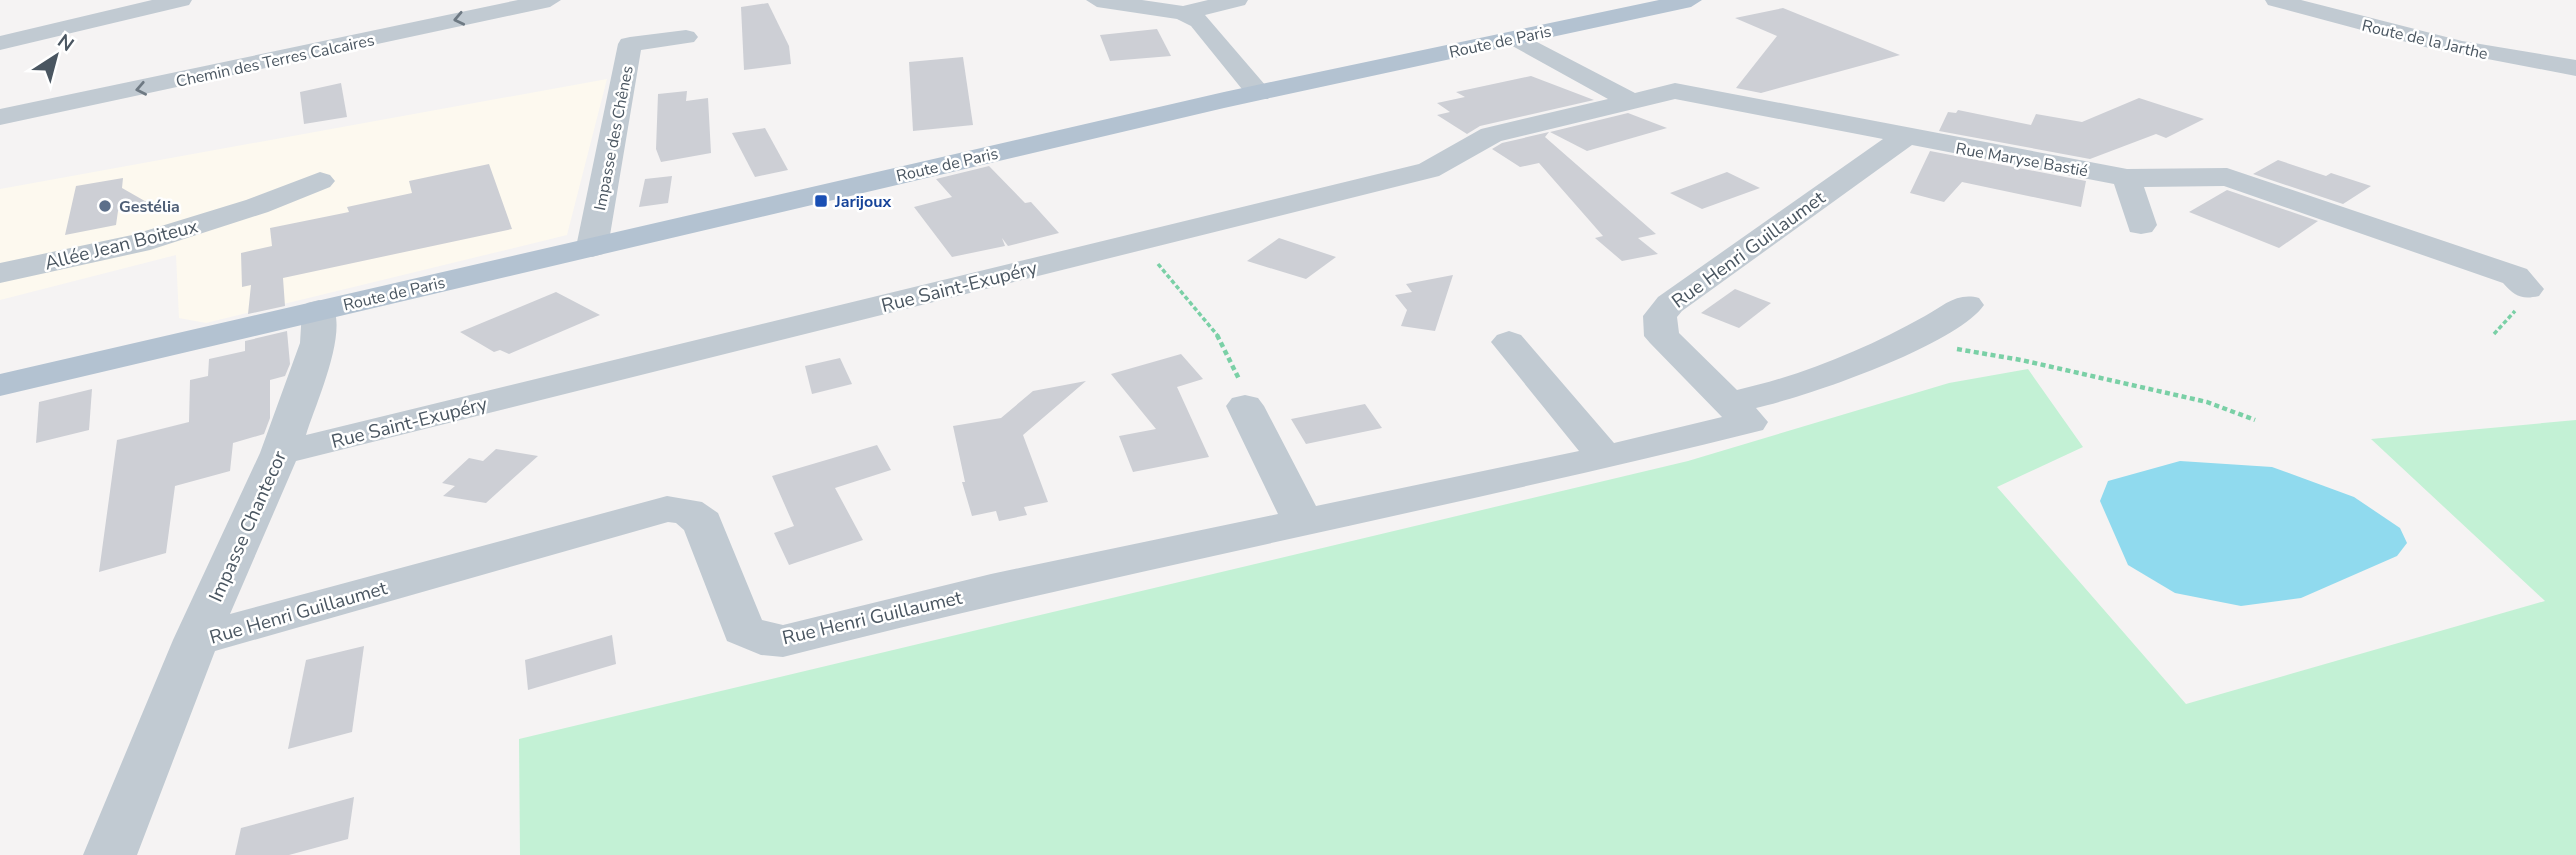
<svg xmlns="http://www.w3.org/2000/svg" width="2576" height="855" viewBox="0 0 2576 855" font-family="'Nunito Sans',sans-serif">
	<style>
		.commercial { fill: #fdf9ef }
		.green { fill: #c3f1d5 }
		.water { fill: #90daee }
		.building { fill: #cdcfd5 }
		.lines { fill: none; stroke-linecap: round; stroke-linejoin: round }
		.path-far1 { stroke: #7ad0a6; stroke-width: 3.5; stroke-dasharray: 4.5 2.5; stroke-linecap: butt }
		.path { stroke: #7ad0a6; stroke-width: 4.5; stroke-dasharray: 5 3.5; stroke-linecap: butt }
		.minor { fill: #c1cad2; fill-rule: evenodd }
		.major { fill: #b3c2d1; fill-rule: evenodd }
		.oneway { stroke: #6e7983 }
		.transit-dot { fill: #1a4fb4; stroke: #fff; stroke-width: 2.5 }
		.service-dot { fill: #5c6f8a; stroke: #fff; stroke-width: 2.5 }
		.labels { text-anchor: middle; stroke-width: 5; stroke-linejoin: round; paint-order: stroke }
		.far-street-label { font-size: 16px; fill: #4a5661; stroke: #fff }
		.far-transit-label { font-size: 16px; font-weight: bold; fill: #164399; stroke: #fff; text-anchor: start }
		.far-service-label { font-size: 16px; font-weight: bold; fill: #4e5e75; stroke: #fff; text-anchor: start }
		.street-label { font-size: 19px; fill: #4a5661; stroke: #fff }
	</style>
	<rect width="100%" height="100%" fill="#f5f3f3"/>
	<polygon class="commercial" points="607,79 567,235 206,323 179,318 176,255 0,300 0,189"/>
	<polygon class="green" points="2028,369 2083,447 1997,487 2186,704 2545,601 2371,439 2576,420 2576,855 520,855 519,739 1688,461 1949,383"/>
	<polygon class="water" points="2180,461 2272,467 2354,497 2400,528 2407,543 2397,556 2301,598 2241,606 2175,593 2128,565 2100,501 2108,481"/>
	<g class="building">
		<polygon points="768,3 789,46 791,64 744,70 741,7"/>
		<polygon points="1783,8 1835,29 1900,55 1761,93 1736,88 1777,36 1735,18"/>
		<polygon points="1157,29 1171,56 1110,61 1100,35"/>
		<polygon points="963,57 973,125 913,131 909,62"/>
		<polygon points="1531,76 1594,100 1480,126 1467,134 1437,115 1450,112 1437,103 1465,97 1456,92"/>
		<polygon points="341,83 347,117 304,124 300,92"/>
		<polygon points="687,91 686,101 708,98 711,153 661,162 656,149 658,94"/>
		<polygon points="2139,98 2204,119 2166,138 2156,134 2090,159 1939,131 1948,112 1956,113 1958,110 2031,125 2036,114 2082,122"/>
		<polygon points="1628,113 1667,128 1587,151 1550,132"/>
		<polygon points="765,128 788,170 755,177 732,133"/>
		<polygon points="1549,132 1545,137 1656,234 1638,238 1658,254 1622,261 1595,238 1603,236 1539,163 1520,167 1492,149 1502,143"/>
		<polygon points="1930,151 2086,181 2081,207 1962,182 1944,202 1910,193"/>
		<polygon points="2278,160 2326,176 2331,173 2371,186 2343,204 2253,174"/>
		<polygon points="489,164 512,229 283,278 285,306 248,314 251,285 242,287 241,253 272,246 270,228 349,212 347,207 412,193 409,181"/>
		<polygon points="989,166 1025,203 1031,202 1059,233 1008,246 1002,238 1005,246 952,257 914,207 952,197 936,179"/>
		<polygon points="1727,172 1760,188 1702,209 1670,193"/>
		<polygon points="672,176 668,203 639,207 645,179"/>
		<polygon points="123,178 122,188 150,204 118,211 116,225 65,235 76,186"/>
		<polygon points="2227,190 2318,221 2279,248 2189,212"/>
		<polygon points="1279,238 1336,257 1306,279 1247,261"/>
		<polygon points="1453,275 1435,331 1401,326 1407,310 1395,295 1412,292 1406,284"/>
		<polygon points="1735,289 1771,303 1739,328 1701,313"/>
		<polygon points="556,292 600,315 509,354 500,350 494,352 460,332"/>
		<polygon points="287,331 290,364 285,376 270,380 270,418 264,434 233,443 230,471 175,486 166,553 99,572 117,440 189,422 190,380 208,376 209,359 245,351 245,341"/>
		<polygon points="1181,354 1203,379 1177,387 1209,457 1133,472 1119,436 1156,429 1111,374"/>
		<polygon points="840,358 852,384 812,394 805,366"/>
		<polygon points="1086,381 1023,435 1048,502 1024,507 1027,515 999,521 996,511 972,516 962,482 965,482 953,426 1001,418 1033,391"/>
		<polygon points="92,389 89,430 36,443 39,402"/>
		<polygon points="1365,404 1382,428 1306,444 1291,419"/>
		<polygon points="877,445 891,470 835,488 863,540 789,565 774,533 794,526 772,476"/>
		<polygon points="496,449 538,456 486,503 443,496 455,486 442,483 469,458 483,461"/>
		<polygon points="612,635 616,664 528,690 525,660"/>
		<polygon points="364,646 352,732 288,749 306,660"/>
		<polygon points="354,797 348,839 289,855 235,855 241,828"/>
	</g>
	<g class="lines">
		<g class="path-far1">
			<polyline points="1158,264 1218,336"/>
			<polyline points="2494,334 2515,311"/>
		</g>
		<g class="path">
			<polyline points="1217,335 1239,379"/>
			<polyline points="1957,349 2021,360 2207,402 2255,420"/>
		</g>
		<g class="minor">
			<polygon points="152,0 192,0 189,5 0,50 0,36"/>
			<polygon points="518,0 561,0 550,7 0,125 0,109"/>
			<polygon points="1086,0 1142,0 1183,6 1208,0 1248,0 1245,5 1205,15 1272,93 1268,99 1250,99 1191,26 1177,19 1097,7"/>
			<polygon points="2265,0 2301,0 2462,41 2576,60 2576,76 2425,47 2268,5"/>
			<polygon points="686,30 694,32 698,37 694,42 641,50 608,247 603,254 592,257 581,254 576,247 618,44 621,39 630,37"/>
			<path d="M1516,31L1635,93L1675,83L2127,169L2227,168L2527,269L2544,289L2539,296C2521,300 2515,296 2503,283L2224,186L2144,187L2157,225L2152,232L2141,234L2130,232L2114,184L1912,145L1682,311L1677,317L1679,333L1737,390C1803,375 1866,349 1925,316C1943,306 1957,292 1979,298L1984,305C1957,345 1806,397 1756,408L1768,422L1763,430C1437,511 1108,574 783,657L761,655L727,641L684,530L676,523L668,522L215,651L137,855H83L173,640L260,453L300,343L302,310L307,303L319,300L331,303C350,330 315,405 306,435L1419,164L1481,129L1608,99L1507,43L1504,38L1507,33ZM1675,99L1883,139L1658,297L1643,316L1644,336L1650,343L1722,417L1614,443L1521,335L1509,331L1497,335L1491,342L1579,451L1316,506L1264,406L1258,398L1245,395L1232,398L1226,406L1278,514L991,574L783,625L762,620L718,513L702,502L667,496L230,614L296,461L1439,176L1501,141Z"/>
			<polygon points="320,172 330,175 335,181 330,187 268,212 150,250 0,283 0,263 132,235 246,200"/>
		</g>
		<polygon class="major" points="1659,0 1702,0 1691,7 1224,108 0,396 0,374 1224,92"/>
	</g>
	<defs><path id="oneway-chevron" d="M-2-3.5L2.5 0L-2 3.5" fill="none" stroke-width="1.6" stroke-linecap="round" stroke-linejoin="round" transform="scale(1.75)"/></defs>
	<g class="oneway">
		<use href="#oneway-chevron" transform="translate(459 19) rotate(168)"/>
		<use href="#oneway-chevron" transform="translate(141 89) rotate(169)"/>
	</g>
	<rect class="transit-dot" x="814" y="194" width="14" height="14" rx="3.5"/>
	<circle class="service-dot" cx="105" cy="206" r="7"/>
	<g class="labels">
		<g class="far-street-label">
			<text transform="translate(2425 39) rotate(13)" y="6">Route de la Jarthe</text>
			<text transform="translate(1500 41) rotate(-12)" y="6">Route de Paris</text>
			<text transform="translate(275 60) rotate(-12)" y="6">Chemin des Terres Calcaires</text>
			<text transform="translate(613 138) rotate(-79)" y="6">Impasse des Chênes</text>
			<text transform="translate(2022 159) rotate(10)" y="6">Rue Maryse Bastié</text>
			<text transform="translate(947 164) rotate(-13)" y="6">Route de Paris</text>
			<text transform="translate(394 293) rotate(-13)" y="6">Route de Paris</text>
		</g>
		<g class="far-transit-label">
			<text x="835" y="207">Jarijoux</text>
		</g>
		<g class="far-service-label">
			<text x="119" y="212">Gestélia</text>
		</g>
		<g class="street-label">
			<text transform="translate(121 244) rotate(-14)" y="7">Allée Jean Boiteux</text>
			<text transform="translate(1748 249) rotate(-36)" y="7">Rue Henri Guillaumet</text>
			<text transform="translate(959 286) rotate(-14)" y="7">Rue Saint-Exupéry</text>
			<text transform="translate(409 422) rotate(-14)" y="7">Rue Saint-Exupéry</text>
			<text transform="translate(247 526) rotate(-66)" y="7">Impasse Chantecor</text>
			<text transform="translate(298 612) rotate(-16)" y="7">Rue Henri Guillaumet</text>
			<text transform="translate(872 617) rotate(-13)" y="7">Rue Henri Guillaumet</text>
		</g>
	</g>
	<g transform="translate(56 56) rotate(36)" stroke="#ffffff" stroke-width="5" paint-order="stroke">
	<path d="M0-5L12 26L0 18L-12 26Z" fill="#4a5661"/>
	<text y="-10" font-size="19" font-weight="bold" text-anchor="middle" fill="#4a5661">N</text>
	</g>
</svg>
